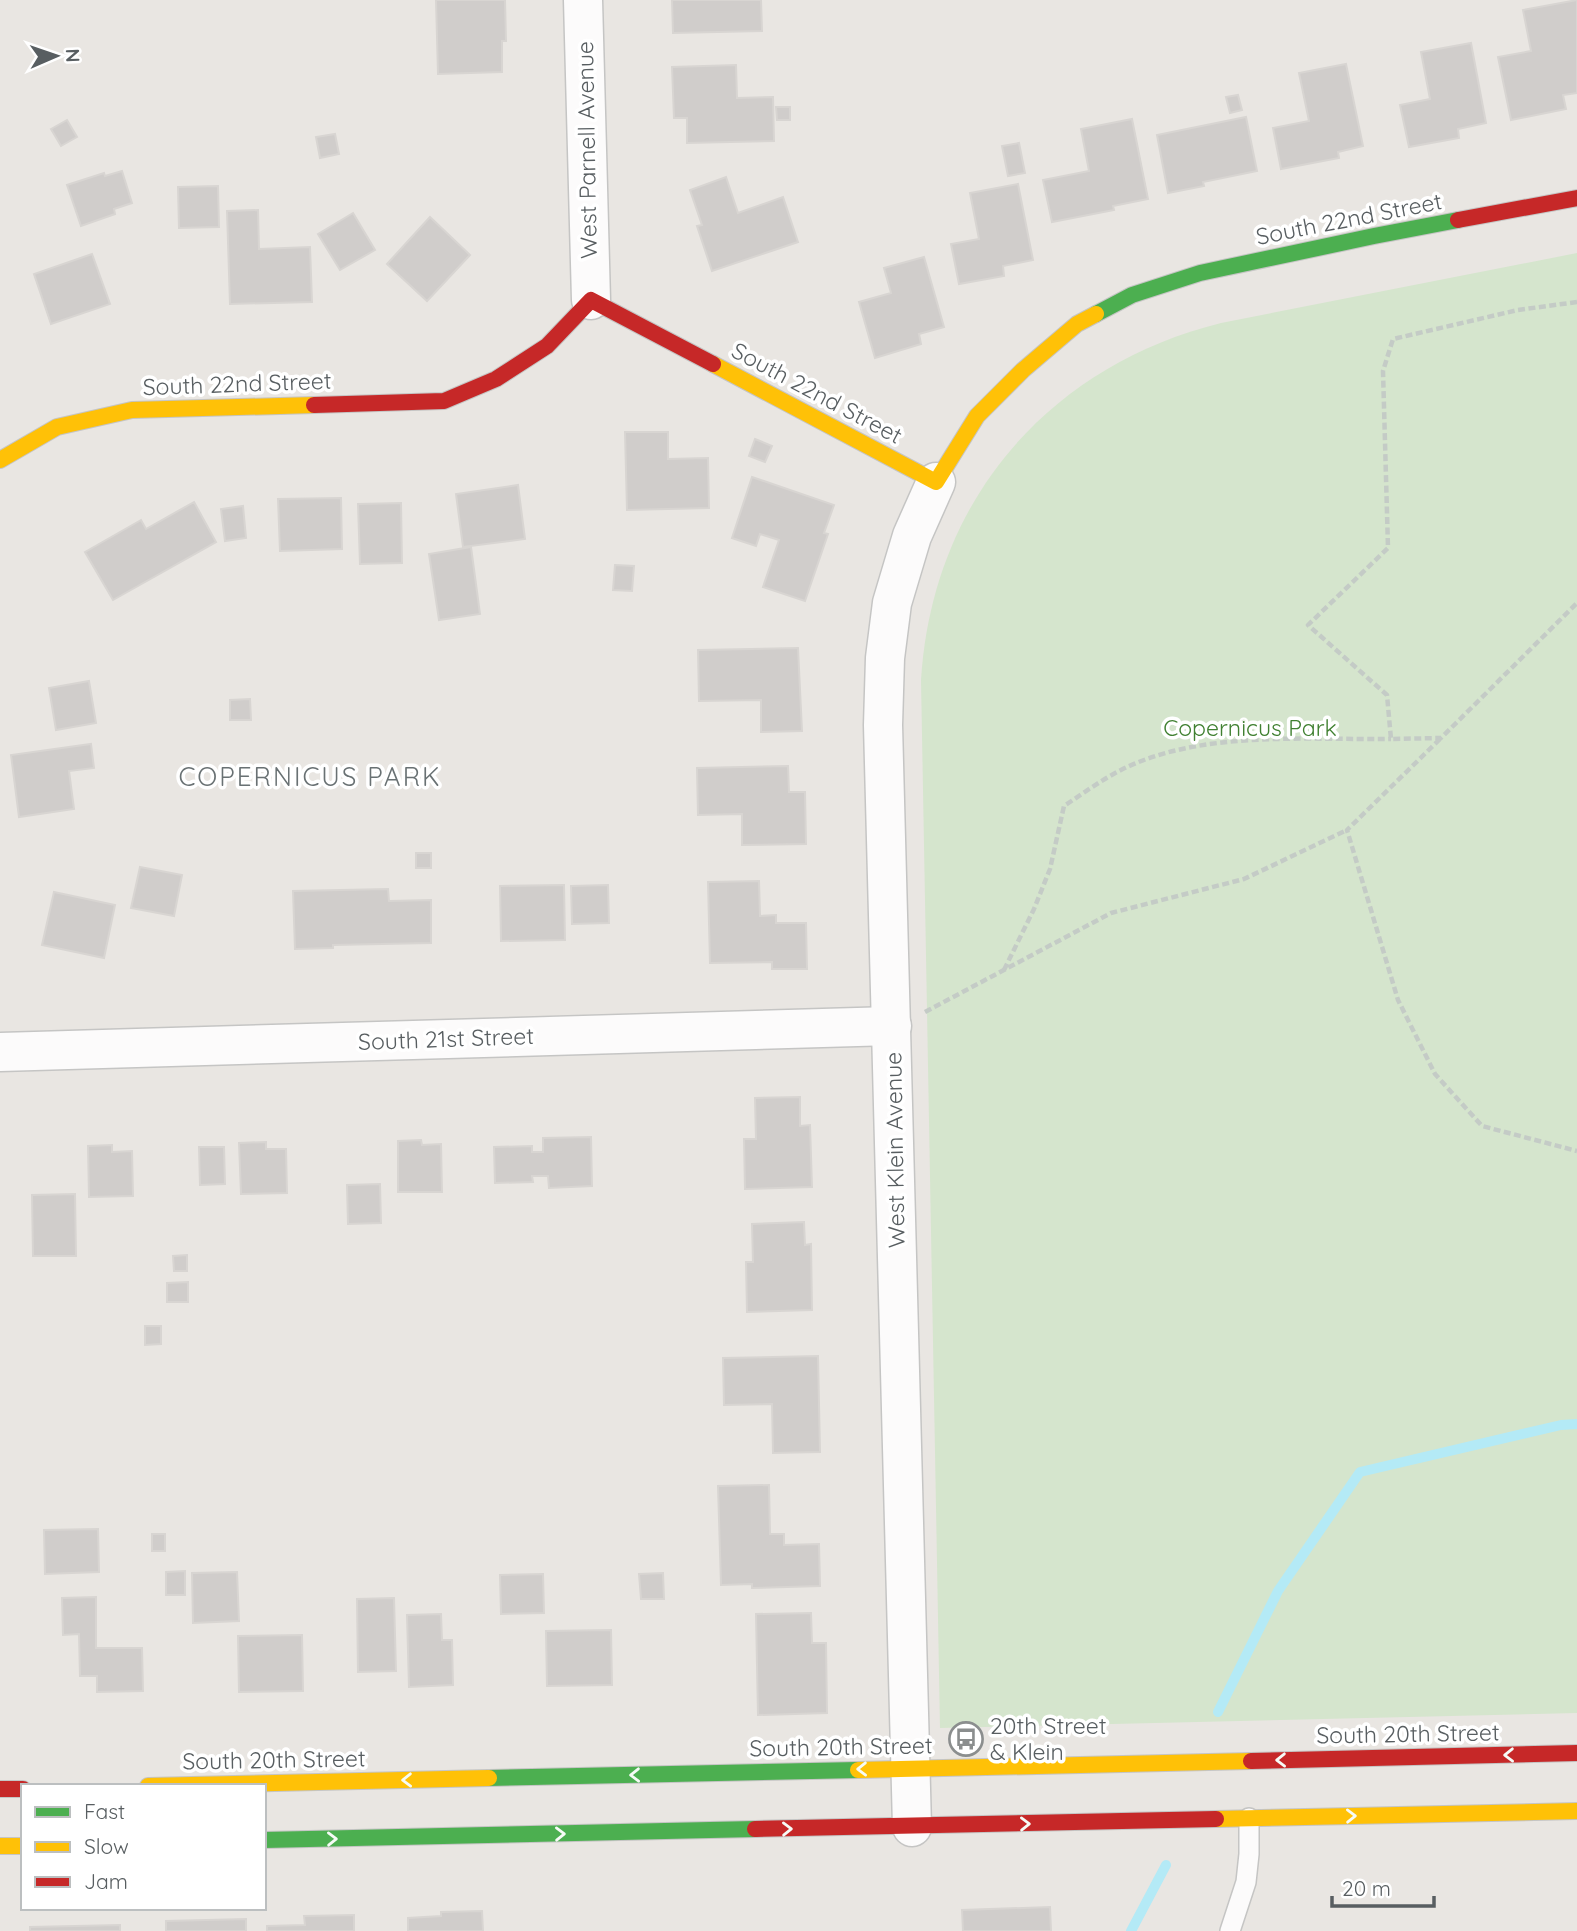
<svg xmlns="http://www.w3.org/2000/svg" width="1577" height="1931" viewBox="0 0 1577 1931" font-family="Quicksand,sans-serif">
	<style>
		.green { fill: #d5e5cd }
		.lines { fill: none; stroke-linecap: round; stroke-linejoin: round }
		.stream { stroke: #b4eaf6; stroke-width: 10 }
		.building { fill: #d0cdcb; stroke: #d8d5d2; stroke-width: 2 }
		.lane-casing { stroke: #c5c5c4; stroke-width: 22 }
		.street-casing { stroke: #c5c5c4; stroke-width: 41 }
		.fast-casing { stroke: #c5c5c4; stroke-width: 18 }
		.slow-casing { stroke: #c5c5c4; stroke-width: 18 }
		.jam-casing { stroke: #c5c5c4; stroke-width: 18 }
		.path { stroke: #c4cbc6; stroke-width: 4.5; stroke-dasharray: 7 3.5; stroke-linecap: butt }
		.lane { stroke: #fcfbfb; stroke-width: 19 }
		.street { stroke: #fcfbfb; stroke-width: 38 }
		.fast { stroke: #4caf50; stroke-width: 16 }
		.slow { stroke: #ffc107; stroke-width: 16 }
		.jam { stroke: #c62828; stroke-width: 16 }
		.oneway { stroke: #f6fbf6 }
		.labels { text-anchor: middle; stroke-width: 7; stroke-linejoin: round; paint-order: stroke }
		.street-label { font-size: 23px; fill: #585e61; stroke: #fff }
		.park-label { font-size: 23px; fill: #408031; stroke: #fff }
		.poi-label { font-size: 23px; fill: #585e61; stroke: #fff; text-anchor: start }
		.quarter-label { font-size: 26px; letter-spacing: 2px; fill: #697173; stroke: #fff }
	</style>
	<rect width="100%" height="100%" fill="#e9e6e2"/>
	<path class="green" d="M1577,253V1713L940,1728L921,680C932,501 1048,366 1221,323Z"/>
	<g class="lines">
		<g class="stream">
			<polyline points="1218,1712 1278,1591 1360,1472 1561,1425 1577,1424"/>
			<polyline points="1131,1931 1166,1865"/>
		</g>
	</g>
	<g class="building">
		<polygon points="436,0 505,0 506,41 502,41 502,72 438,74"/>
		<polygon points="672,0 761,0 762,31 673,33"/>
		<polygon points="1577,0 1577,93 1563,95 1566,109 1511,120 1498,57 1531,51 1523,10"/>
		<polygon points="1471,43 1486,123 1458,129 1459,138 1409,147 1400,105 1430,99 1421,52"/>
		<polygon points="1346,64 1363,146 1338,152 1339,158 1281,169 1273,128 1309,121 1299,73"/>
		<polygon points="736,65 737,98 773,97 774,141 687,143 687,118 674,118 672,67"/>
		<polygon points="1238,95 1242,110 1230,113 1226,97"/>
		<polygon points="776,107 790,107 790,120 777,120"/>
		<polygon points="1246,117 1257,171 1203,182 1204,186 1168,193 1157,135"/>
		<polygon points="1132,119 1148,199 1113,206 1114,210 1052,222 1043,180 1089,171 1081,129"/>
		<polygon points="67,120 77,137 61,146 51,129"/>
		<polygon points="335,134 339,154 320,158 316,137"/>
		<polygon points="1019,143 1025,173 1008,176 1002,146"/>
		<polygon points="122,171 132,203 114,209 115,214 81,226 67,185 104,173 105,176"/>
		<polygon points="726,177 738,213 783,197 798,242 712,271 697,226 702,225 690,190"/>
		<polygon points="1018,184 1033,260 1003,266 1004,276 959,284 951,244 979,239 970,193"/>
		<polygon points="218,186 219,227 179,228 178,187"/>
		<polygon points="258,210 259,249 310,247 312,302 230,304 227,211"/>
		<polygon points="353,213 375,250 340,270 318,234"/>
		<polygon points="430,217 470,255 427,301 387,264"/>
		<polygon points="92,254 110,304 51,324 34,274"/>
		<polygon points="924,257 944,327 919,334 921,344 875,358 859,302 891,293 884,268"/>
		<polygon points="625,432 668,432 668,459 708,458 709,508 627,510"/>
		<polygon points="755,439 772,446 765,462 749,456"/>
		<polygon points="752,477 834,505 824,533 828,534 805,601 763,587 779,540 760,534 756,546 732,538"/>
		<polygon points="518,485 525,539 463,547 456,494"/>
		<polygon points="341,498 342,549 280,551 278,499"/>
		<polygon points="194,502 216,542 113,600 85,552 141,520 146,529"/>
		<polygon points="401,503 402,563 360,564 358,504"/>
		<polygon points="243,506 246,538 225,541 221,509"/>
		<polygon points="471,547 480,614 439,620 429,554"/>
		<polygon points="615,565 634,566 632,591 613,590"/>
		<polygon points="798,648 802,731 761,732 761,700 699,701 698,650"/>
		<polygon points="89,681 96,723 56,730 49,688"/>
		<polygon points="250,699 251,720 230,720 230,700"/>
		<polygon points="91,744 94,768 69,771 74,809 19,817 11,755"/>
		<polygon points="788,766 789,792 805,792 806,844 742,845 742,814 698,815 697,768"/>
		<rect x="416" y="853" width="15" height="15"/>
		<polygon points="140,867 182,875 174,916 131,908"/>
		<polygon points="759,881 760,916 776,915 776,923 806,923 807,969 772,969 772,962 710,963 708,882"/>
		<polygon points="564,885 565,940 501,941 500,886"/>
		<polygon points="608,885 609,923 572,924 571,886"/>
		<polygon points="388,889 389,901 431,900 431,943 333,945 333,948 295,949 293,891"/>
		<polygon points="54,892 115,905 104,958 42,945"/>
		<polygon points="800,1097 800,1126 810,1125 812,1187 745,1189 744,1139 756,1139 755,1098"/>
		<polygon points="591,1137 592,1186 549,1188 548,1176 532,1176 533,1182 495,1183 494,1147 532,1146 532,1152 543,1152 543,1138"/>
		<polygon points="421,1140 422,1145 441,1144 442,1192 398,1192 398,1141"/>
		<polygon points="266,1142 266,1149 286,1149 287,1193 241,1194 239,1143"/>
		<polygon points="112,1145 112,1152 132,1151 133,1196 89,1197 88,1146"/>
		<polygon points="199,1147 224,1147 225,1184 200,1185"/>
		<polygon points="380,1184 381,1223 348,1224 347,1185"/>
		<polygon points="75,1194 76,1256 33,1256 32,1195"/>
		<polygon points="804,1222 805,1245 811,1244 812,1310 747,1312 746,1262 753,1262 752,1224"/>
		<polygon points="187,1255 187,1271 174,1271 173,1256"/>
		<polygon points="188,1282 188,1302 167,1302 167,1283"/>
		<polygon points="145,1326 161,1326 161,1344 145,1345"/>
		<polygon points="818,1356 820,1452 773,1453 772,1404 724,1405 723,1358"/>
		<polygon points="769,1485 770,1534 784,1534 784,1545 819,1544 820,1586 752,1588 752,1584 721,1585 718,1486"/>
		<polygon points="98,1529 99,1572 45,1574 44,1530"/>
		<rect x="152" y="1534" width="13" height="17"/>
		<polygon points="185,1571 185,1595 166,1595 166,1572"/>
		<polygon points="237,1572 239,1621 193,1623 192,1573"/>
		<polygon points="663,1573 664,1599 641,1599 639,1574"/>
		<polygon points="543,1574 544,1613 501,1614 500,1575"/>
		<polygon points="96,1597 96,1648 142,1648 143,1691 97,1692 97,1676 80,1676 79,1634 63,1635 62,1598"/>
		<polygon points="394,1598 396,1671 358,1672 357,1599"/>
		<polygon points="811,1613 812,1643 826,1643 827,1713 758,1715 756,1614"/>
		<polygon points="441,1614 442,1640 452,1640 453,1685 409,1687 407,1615"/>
		<polygon points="611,1630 612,1685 547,1686 546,1631"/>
		<polygon points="302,1635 303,1691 239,1692 238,1636"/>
		<polygon points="1050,1907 1051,1931 963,1931 962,1910"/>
		<polygon points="482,1911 483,1931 408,1931 408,1918 441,1916 441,1912"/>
		<polygon points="354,1915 354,1931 267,1931 267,1926 305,1925 304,1916"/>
		<polygon points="246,1919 246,1931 166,1931 166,1921"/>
		<polygon points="120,1925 120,1931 30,1931 30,1927"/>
	</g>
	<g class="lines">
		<g class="lane-casing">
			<polyline id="lane" points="1230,1931 1246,1882 1249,1854 1249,1818"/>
		</g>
		<g class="street-casing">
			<g id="street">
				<polyline points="583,0 591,300"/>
				<polyline points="0,1052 892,1026"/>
				<polyline points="912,1827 883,725 885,658 892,603 912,536 936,482"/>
			</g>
		</g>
		<g class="fast-casing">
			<g id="fast">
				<polyline points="1096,314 1132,295 1200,273 1374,236 1458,220"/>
				<polyline points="489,1778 858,1770"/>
				<polyline points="264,1840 755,1829"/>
			</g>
		</g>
		<g class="slow-casing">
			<g id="slow">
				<polyline points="713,364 936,482 977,416 1023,370 1077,324 1096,314"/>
				<polyline points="0,460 57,427 132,410 314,405"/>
				<polyline points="858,1770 1251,1761"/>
				<polyline points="148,1786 489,1778"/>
				<polyline points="1216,1819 1577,1811"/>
				<polyline points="0,1846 23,1846"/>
			</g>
		</g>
		<g class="jam-casing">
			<g id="jam">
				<polyline points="1458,220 1577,198"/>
				<polyline points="314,405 444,401 496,379 547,346 591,300 713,364"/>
				<polyline points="1251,1761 1577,1753"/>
				<polyline points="0,1789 23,1789"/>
				<polyline points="755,1829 1216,1819"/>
			</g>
		</g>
		<g class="path">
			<polyline points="1577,302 1518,310 1393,339 1383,371 1388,548 1308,625 1387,695 1391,739 1441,738 1577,603"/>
			<polyline points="1440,739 1347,830 1398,1000 1435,1074 1482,1126 1577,1151"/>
			<path d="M1004,970L1034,909L1050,869L1064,806C1082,794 1100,781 1119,771C1198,730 1304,740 1391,739"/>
			<polyline points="925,1012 1111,913 1244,879 1347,830"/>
		</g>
		<use href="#lane" class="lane"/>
		<use href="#street" class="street"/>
		<use href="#fast" class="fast"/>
		<use href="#slow" class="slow"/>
		<use href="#jam" class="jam"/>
	</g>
	<defs><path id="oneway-chevron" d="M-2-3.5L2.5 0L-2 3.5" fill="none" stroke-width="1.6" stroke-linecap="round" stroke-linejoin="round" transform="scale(1.75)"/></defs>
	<g class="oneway">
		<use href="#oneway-chevron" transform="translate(1509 1755) rotate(179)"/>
		<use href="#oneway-chevron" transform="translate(1281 1760) rotate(179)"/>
		<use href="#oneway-chevron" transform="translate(862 1769) rotate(179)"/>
		<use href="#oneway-chevron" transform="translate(635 1775) rotate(179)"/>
		<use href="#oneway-chevron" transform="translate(407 1780) rotate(179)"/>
		<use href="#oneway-chevron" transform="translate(1351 1816) rotate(-1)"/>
		<use href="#oneway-chevron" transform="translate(1025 1824) rotate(-1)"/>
		<use href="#oneway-chevron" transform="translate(787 1829) rotate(-1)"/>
		<use href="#oneway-chevron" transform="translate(560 1834) rotate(-1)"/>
		<use href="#oneway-chevron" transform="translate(332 1839) rotate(-1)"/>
	</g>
	<defs>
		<g id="bus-ring" transform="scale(1.75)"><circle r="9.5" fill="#fff" stroke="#8b8e8e" stroke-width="1.5"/><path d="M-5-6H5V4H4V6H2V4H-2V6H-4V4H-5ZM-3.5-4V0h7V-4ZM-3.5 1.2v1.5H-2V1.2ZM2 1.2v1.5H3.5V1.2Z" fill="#8b8e8e"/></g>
	</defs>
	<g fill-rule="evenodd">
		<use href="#bus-ring" x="966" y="1739"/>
	</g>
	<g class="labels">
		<g class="street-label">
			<text transform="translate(587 150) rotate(-91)" y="8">West Parnell Avenue</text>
			<text transform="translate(1349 219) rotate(-11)" y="8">South 22nd Street</text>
			<text transform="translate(237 384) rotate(-2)" y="8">South 22nd Street</text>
			<text transform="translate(817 393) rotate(28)" y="8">South 22nd Street</text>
			<text transform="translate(446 1039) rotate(-2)" y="8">South 21st Street</text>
			<text transform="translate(895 1150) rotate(-91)" y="8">West Klein Avenue</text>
			<text transform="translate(1408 1734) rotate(-1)" y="8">South 20th Street</text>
			<text transform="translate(841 1747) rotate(-1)" y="8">South 20th Street</text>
			<text transform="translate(274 1760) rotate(-1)" y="8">South 20th Street</text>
		</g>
		<g class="park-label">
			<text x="1250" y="736">Copernicus Park</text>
		</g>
		<g class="poi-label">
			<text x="990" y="1734">20th Street<tspan x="990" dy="26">&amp; Klein</tspan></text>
		</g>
		<g class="quarter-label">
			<text x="310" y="786">COPERNICUS PARK</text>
		</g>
	</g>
	<rect x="21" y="1784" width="245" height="126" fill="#ffffff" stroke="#bcbfc0" stroke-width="2"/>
	<rect x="35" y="1807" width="35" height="10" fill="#4caf50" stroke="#bcbfc0" stroke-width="2"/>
	<text x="84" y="1819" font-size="21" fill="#585e61">Fast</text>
	<rect x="35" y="1842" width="35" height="10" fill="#ffc107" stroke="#bcbfc0" stroke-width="2"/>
	<text x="84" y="1854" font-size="21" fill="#585e61">Slow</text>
	<rect x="35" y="1877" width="35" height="10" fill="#c62828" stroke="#bcbfc0" stroke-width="2"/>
	<text x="84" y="1889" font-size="21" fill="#585e61">Jam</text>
	<g transform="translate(56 56) rotate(88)" stroke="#ffffff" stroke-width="5" paint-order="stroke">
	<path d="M0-5L12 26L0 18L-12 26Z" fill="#585e61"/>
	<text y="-10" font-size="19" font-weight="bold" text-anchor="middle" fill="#585e61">N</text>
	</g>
	<path d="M1332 1896v10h102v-10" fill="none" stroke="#585e61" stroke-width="3.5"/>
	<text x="1342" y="1896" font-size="21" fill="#585e61" stroke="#ffffff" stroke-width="5" paint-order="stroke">20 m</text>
</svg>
